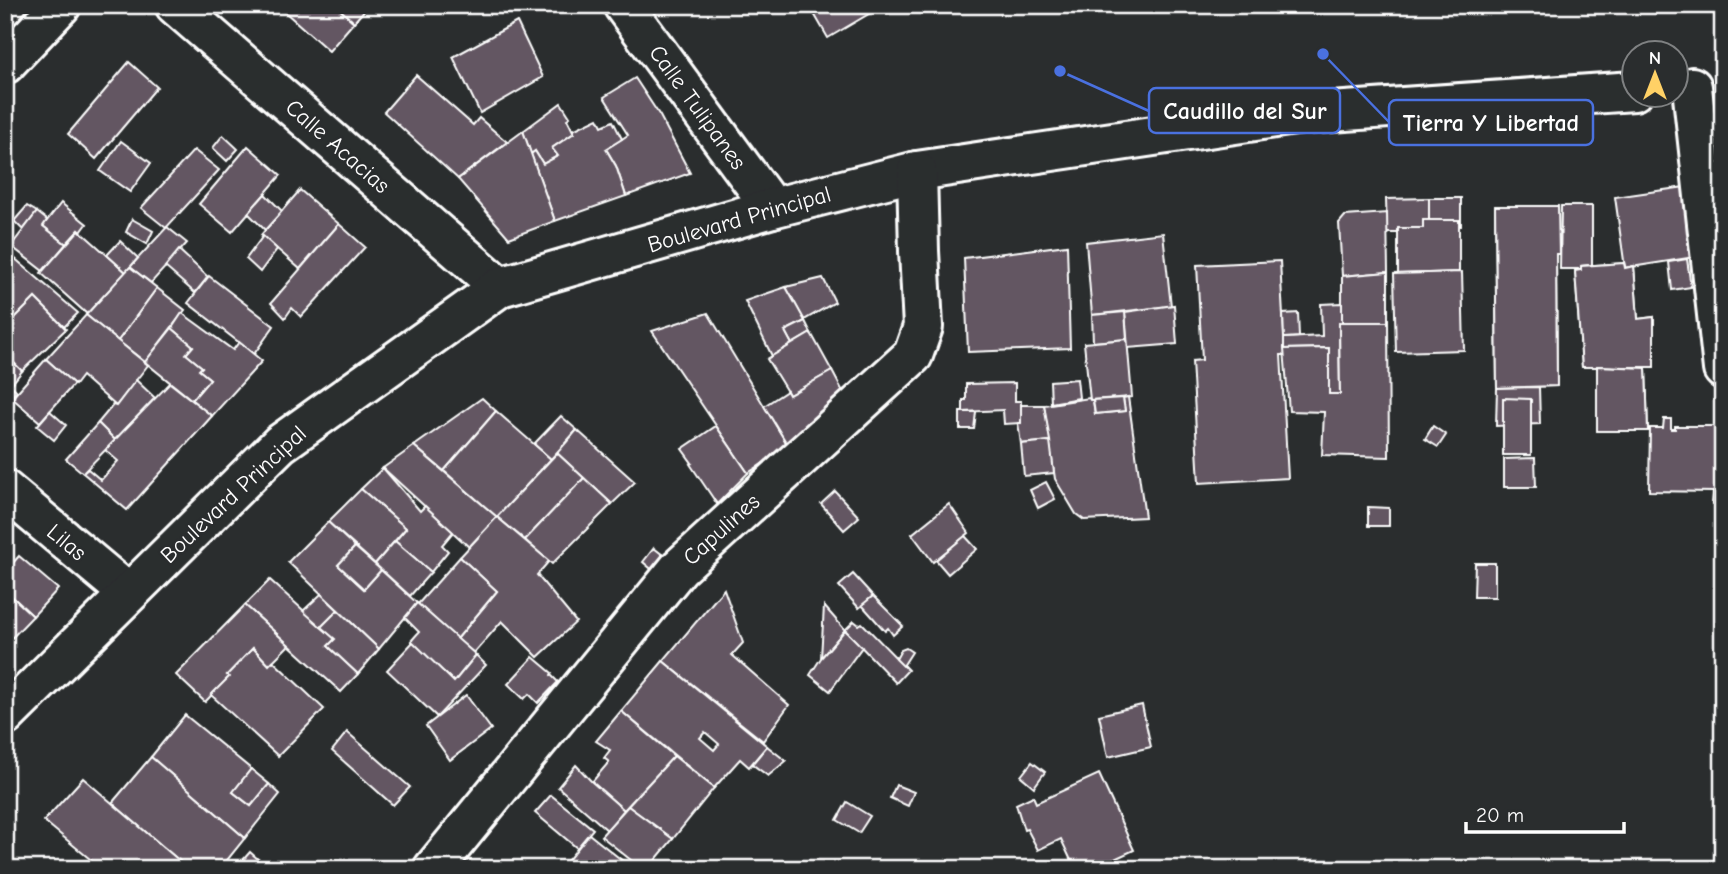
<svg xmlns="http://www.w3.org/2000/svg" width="1728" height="874" viewBox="0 0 1728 874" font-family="'Comic Neue',sans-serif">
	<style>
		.building { fill: #645662; stroke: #fff; stroke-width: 2; fill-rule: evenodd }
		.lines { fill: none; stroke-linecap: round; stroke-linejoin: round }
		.minor-casing { stroke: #fff; stroke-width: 44 }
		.minor { stroke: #2a2d2e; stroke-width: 38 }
		.labels { text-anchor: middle; stroke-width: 5; stroke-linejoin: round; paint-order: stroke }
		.street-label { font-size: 23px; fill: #fff; stroke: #2a2d2e }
		.leader { fill: none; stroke: #4a71e0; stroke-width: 2.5 }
		.callout-dot { fill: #4a71e0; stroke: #2a2d2e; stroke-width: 2.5 }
		.callout { fill: #2a2d2e; stroke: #4a71e0; stroke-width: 2.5 }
		.callout-label { font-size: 24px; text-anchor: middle; font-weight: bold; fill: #fff }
	</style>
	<rect width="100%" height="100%" fill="#2a2d2e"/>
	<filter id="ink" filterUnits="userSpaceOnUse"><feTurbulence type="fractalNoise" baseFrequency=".0143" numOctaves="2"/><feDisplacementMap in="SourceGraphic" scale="14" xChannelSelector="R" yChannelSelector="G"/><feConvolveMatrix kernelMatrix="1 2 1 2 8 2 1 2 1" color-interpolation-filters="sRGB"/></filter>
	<g filter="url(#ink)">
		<g class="building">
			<polygon points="277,5 335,5 354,22 329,51"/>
			<polygon points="335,5 369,5 354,22"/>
			<polygon points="809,5 884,5 828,38"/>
			<polygon points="517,22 543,77 480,113 453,57"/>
			<polygon points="129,62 157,87 96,159 68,134"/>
			<polygon points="416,75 473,125 479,118 507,142 458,179 384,112"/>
			<polygon points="635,78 660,116 690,173 626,196 616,166 606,149 628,135 604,97"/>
			<polygon points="561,103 570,117 567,119 574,133 552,148 558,156 543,164 535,151 531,154 523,131"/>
			<polygon points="598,118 602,126 613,121 622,139 606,149 616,166 626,196 555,221 531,154 535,151 543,164 558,156 552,148 574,133 573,130"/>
			<polygon points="523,131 555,221 509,238 458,179"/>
			<polygon points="223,135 238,149 227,161 213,148"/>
			<polygon points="121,141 151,163 130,192 100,171"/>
			<polygon points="248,146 281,175 232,232 199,204"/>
			<polygon points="194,150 219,170 166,228 141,208"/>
			<polygon points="1692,186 1701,256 1625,268 1615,197"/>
			<polygon points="300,190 339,224 300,269 261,235"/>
			<polygon points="265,194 282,211 265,230 248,213"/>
			<polygon points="1429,198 1429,220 1423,220 1423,228 1398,228 1398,233 1387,233 1386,199"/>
			<polygon points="1429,198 1461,198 1461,226 1459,226 1459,220 1429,220"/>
			<polygon points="61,203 87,224 81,232 79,230 66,244 43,226"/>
			<polygon points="27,206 37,212 23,230 14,221"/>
			<polygon points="1495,206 1558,206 1559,254 1556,254 1557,386 1497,388"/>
			<polygon points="1495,206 1558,206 1559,254 1556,254 1557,386 1497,388"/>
			<polygon points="1561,206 1592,206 1592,265 1581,266 1581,269 1560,269"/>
			<polygon points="37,212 47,220 43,226 66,244 43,271 11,246"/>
			<polygon points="1387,213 1388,272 1342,276 1339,223 1345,216"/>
			<polygon points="132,219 153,231 147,244 126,232"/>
			<polygon points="1423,220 1459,220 1459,272 1398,274 1398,228 1423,228"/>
			<polygon points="339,224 365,247 301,317 292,308 285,318 271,303"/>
			<polygon points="167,227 187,243 151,283 130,267"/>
			<polygon points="79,230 126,272 87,314 41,273"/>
			<polygon points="1163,233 1171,306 1092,315 1086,242"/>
			<polygon points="263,236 277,249 260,272 246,259"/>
			<polygon points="120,241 138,258 126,272 107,255"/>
			<polygon points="1067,245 1070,348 968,352 964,258"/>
			<polygon points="5,250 78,313 64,327 35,298 5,328"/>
			<polygon points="179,250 208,277 195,293 165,267"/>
			<polygon points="1687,259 1691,287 1672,290 1669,262"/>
			<polygon points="1280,261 1285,353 1285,355 1281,355 1288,478 1199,483 1192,361 1202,360 1197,265"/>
			<polygon points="1624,263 1625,268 1634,266 1638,319 1654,317 1654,367 1582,367 1575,271 1581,270 1581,266"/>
			<polygon points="1624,263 1625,268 1634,266 1638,319 1654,317 1654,367 1582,367 1575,271 1581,270 1581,266"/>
			<polygon points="130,267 157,288 118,341 86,315"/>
			<polygon points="1388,272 1388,322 1342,322 1342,276"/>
			<polygon points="1462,272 1464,350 1396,352 1394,274"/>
			<polygon points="209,276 274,326 254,354 188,303"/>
			<polygon points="823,278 835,302 804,320 786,287"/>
			<polygon points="786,287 805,321 785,331 792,344 772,356 745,301"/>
			<polygon points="157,288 185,310 145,362 118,341"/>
			<polygon points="35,298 66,329 22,371 5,354 5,328"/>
			<polygon points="1342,303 1342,322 1339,323 1340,394 1329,394 1329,348 1284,349 1284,338 1322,336 1321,304"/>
			<polygon points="1174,305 1177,344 1128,348 1125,312"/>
			<polygon points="1125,312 1127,339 1093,342 1092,315"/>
			<polygon points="182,313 233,350 239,342 262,361 212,416 192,400 210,379 199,370 202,367 186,354 193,346 172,328"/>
			<polygon points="708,313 789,447 748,473 652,331"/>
			<polygon points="1298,313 1299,337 1284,338 1283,314"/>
			<polygon points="86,315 148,365 116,406 82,376 75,385 46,359"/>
			<polygon points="805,321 811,333 792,344 785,331"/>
			<polygon points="1342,322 1388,322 1389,457 1322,455 1324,412 1289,411 1284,349 1329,348 1329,394 1340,394 1339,323"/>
			<polygon points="172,328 193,346 186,354 202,367 199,370 210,379 192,400 145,362"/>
			<polygon points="811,333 832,371 789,395 767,359"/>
			<polygon points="1127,339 1132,397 1090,400 1084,343"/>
			<polygon points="5,354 22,371 11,385 17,391 5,404"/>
			<polygon points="46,359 74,384 40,422 12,398"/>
			<polygon points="1597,366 1646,368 1648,431 1597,431"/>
			<polygon points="1597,366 1646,368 1648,431 1597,431"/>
			<polygon points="832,371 850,405 789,447 764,406 787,391 789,395"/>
			<polygon points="1077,379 1079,398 1051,403 1050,381"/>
			<polygon points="136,380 155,398 115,440 98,423 113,405 116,406"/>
			<polygon points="170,383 212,416 127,510 83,473 88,469 101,480 118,461 105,450"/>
			<polygon points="1015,383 1015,401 1021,401 1021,423 1004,424 1003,410 963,412 963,400 966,400 966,384"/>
			<polygon points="1539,387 1540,424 1496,426 1497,388"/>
			<polygon points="1128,397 1145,517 1084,520 1076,514 1055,479 1044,405 1089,398 1090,400 1093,400 1095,414 1125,411 1123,398"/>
			<polygon points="482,398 496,411 444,471 414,446"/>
			<polygon points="1123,398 1125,411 1095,414 1093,400"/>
			<polygon points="1503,398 1531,399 1531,455 1503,455"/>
			<polygon points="1021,405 1044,405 1050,441 1021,444 1018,423 1021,423"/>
			<polygon points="50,411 66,425 54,440 37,426"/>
			<polygon points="496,411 551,459 497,517 444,471"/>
			<polygon points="960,412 976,412 974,429 960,429"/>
			<polygon points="561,416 577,430 551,459 534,444"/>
			<polygon points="1664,419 1671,419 1671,429 1675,429 1675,426 1722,426 1723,504 1712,504 1713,492 1649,491 1650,428 1663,428"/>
			<polygon points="98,423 115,440 83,473 66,459"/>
			<polygon points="716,426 748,473 717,504 690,464 692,463 682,449"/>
			<polygon points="1433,426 1446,435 1438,447 1425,439"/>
			<polygon points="577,430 635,482 612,504 557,453"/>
			<polygon points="1050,441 1054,473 1024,476 1021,444"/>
			<polygon points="414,446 497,517 469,547 383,468"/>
			<polygon points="557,453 584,478 525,540 497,517"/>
			<polygon points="1535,458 1536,487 1504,487 1504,459"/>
			<polygon points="383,468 420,511 425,506 453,532 442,545 448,551 431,572 395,541 406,528 361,489"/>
			<polygon points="584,478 612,504 552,564 525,540"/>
			<polygon points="1046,482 1055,499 1038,508 1030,490"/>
			<polygon points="361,489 406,528 375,564 328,522"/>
			<polygon points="835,491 859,517 844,530 821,504"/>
			<polygon points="949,504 969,533 933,562 912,534"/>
			<polygon points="1368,507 1389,508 1389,526 1368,526"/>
			<polygon points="497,517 549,561 537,575 576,622 538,657 502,621 474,653 457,639 497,591 460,557"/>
			<polygon points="328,522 355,547 338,565 364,589 381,570 417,603 379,649 288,562"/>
			<polygon points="965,536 977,549 948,574 936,560"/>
			<polygon points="395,541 431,572 410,596 375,564"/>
			<polygon points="355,547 381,570 364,589 338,565"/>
			<polygon points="654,548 668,559 656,573 643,562"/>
			<polygon points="19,556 58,589 33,616 5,590 5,572"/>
			<polygon points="460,557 497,591 457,639 418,604"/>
			<rect x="1475" y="563" width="20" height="34"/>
			<polygon points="1475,563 1495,563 1495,597 1474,597"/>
			<polygon points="853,574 873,596 859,608 839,586"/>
			<polygon points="270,580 335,639 328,646 358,674 341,692 245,605"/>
			<polygon points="724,589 743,643 732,655 789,705 763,741 663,661"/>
			<polygon points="5,590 33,616 5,645"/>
			<polygon points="321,594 338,610 321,627 303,611"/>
			<polygon points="873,596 903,626 893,635 888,628 885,631 862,605"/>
			<polygon points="417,603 476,655 454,682 411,641 419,632 405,618"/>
			<polygon points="245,605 289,645 269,665 253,648 227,675 229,677 205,702 176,675"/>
			<polygon points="824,606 845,630 821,658"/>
			<polygon points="338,610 379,649 358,674 328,646 335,639 321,627"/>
			<polygon points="854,621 859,625 862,623 908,670 896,683 845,630"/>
			<polygon points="845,630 862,647 830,691 810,675 821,658"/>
			<polygon points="413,642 454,682 476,655 486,665 437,717 387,670"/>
			<polygon points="253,648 269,665 273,661 324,709 278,756 211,695 229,677 227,675"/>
			<polygon points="906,648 912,652 903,666 896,659 901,650"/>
			<polygon points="533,657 552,673 551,675 558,682 538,703 529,694 524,699 508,684"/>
			<path d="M663,661L767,746L749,767L740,759L714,788L621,711ZM705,732L719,744L714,750L700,738Z"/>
			<polygon points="466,695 491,729 450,760 426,726"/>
			<polygon points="1142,705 1151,747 1108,757 1099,715"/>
			<polygon points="621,711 674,756 624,810 592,782 609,762 604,758 610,750 596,741"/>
			<polygon points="185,715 251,769 233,792 251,806 269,784 280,794 245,838 151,757"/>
			<polygon points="347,732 410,787 393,805 332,751"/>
			<polygon points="767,746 786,761 768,776 752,764"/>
			<polygon points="674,756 714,788 673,839 628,806"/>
			<polygon points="151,757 245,838 220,869 189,869 112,803"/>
			<polygon points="1032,762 1045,772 1034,787 1021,776"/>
			<polygon points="576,765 592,782 624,810 607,830 558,787"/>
			<polygon points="251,769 269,784 251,806 233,792"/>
			<polygon points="1099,774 1134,850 1093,869 1075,869 1061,839 1038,850 1027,829 1024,830 1016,804 1033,796 1036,803"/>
			<polygon points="83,778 112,803 189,869 102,869 44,821"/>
			<polygon points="896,785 914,792 908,806 890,798"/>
			<polygon points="551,795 593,829 577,848 535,813"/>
			<polygon points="847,802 870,816 859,833 837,820"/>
			<polygon points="628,806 673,839 648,869 642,869 601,836"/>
			<polygon points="589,834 633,869 570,869 564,865"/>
			<polygon points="250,852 269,869 235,869"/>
		</g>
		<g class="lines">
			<g class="minor-casing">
				<g id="minor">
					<polyline points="175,5 500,287"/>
					<polyline points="623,5 772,208"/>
					<polyline points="5,64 61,5"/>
					<polyline points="1692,87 1723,369"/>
					<polyline points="5,490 128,593"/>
					<polyline points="5,716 280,444 500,287 772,208 917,171 1302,114 1634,91"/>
					<polyline points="433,869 679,568 913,355 923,327 919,251 917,171"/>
				</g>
			</g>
			<use href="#minor" class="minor"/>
		</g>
	</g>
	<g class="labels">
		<g class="street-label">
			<text transform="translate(698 107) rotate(54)" y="8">Calle Tulipanes</text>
			<text transform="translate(338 146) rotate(41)" y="8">Calle Acacias</text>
			<text transform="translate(739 219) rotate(-16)" y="8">Boulevard Principal</text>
			<text transform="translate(233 494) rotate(-43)" y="8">Boulevard Principal</text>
			<text transform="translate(721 529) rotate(-42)" y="8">Capulines</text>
			<text transform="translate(67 542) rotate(40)" y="8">Lilas</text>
		</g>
	</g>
	<path class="leader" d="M1060 71L1149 111M1323 54L1389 122"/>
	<g class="callout-dot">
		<circle cx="1060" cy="71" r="7"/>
		<circle cx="1323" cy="54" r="7"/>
	</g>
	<g class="callout">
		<rect x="1149" y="88" width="191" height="45" rx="7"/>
		<rect x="1389" y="100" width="204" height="45" rx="7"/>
	</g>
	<g class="callout-label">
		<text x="1245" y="119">Caudillo del Sur</text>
		<text x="1491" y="131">Tierra Y Libertad</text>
	</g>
	<rect width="1728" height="874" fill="none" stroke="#2a2d2e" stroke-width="28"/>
	<rect x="14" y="14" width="1700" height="846" fill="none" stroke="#fff" stroke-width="2.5" filter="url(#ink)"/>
	<g transform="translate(1655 74)"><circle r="33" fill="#2a2d2e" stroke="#7f8182" stroke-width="2"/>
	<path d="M0-5L12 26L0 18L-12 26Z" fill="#ffd166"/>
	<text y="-10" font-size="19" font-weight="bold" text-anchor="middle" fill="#ffffff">N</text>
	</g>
	<path d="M1466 822v10h158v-10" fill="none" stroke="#ffffff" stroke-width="3.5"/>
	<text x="1476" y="822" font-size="21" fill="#ffffff" stroke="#2a2d2e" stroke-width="5" paint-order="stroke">20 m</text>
</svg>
